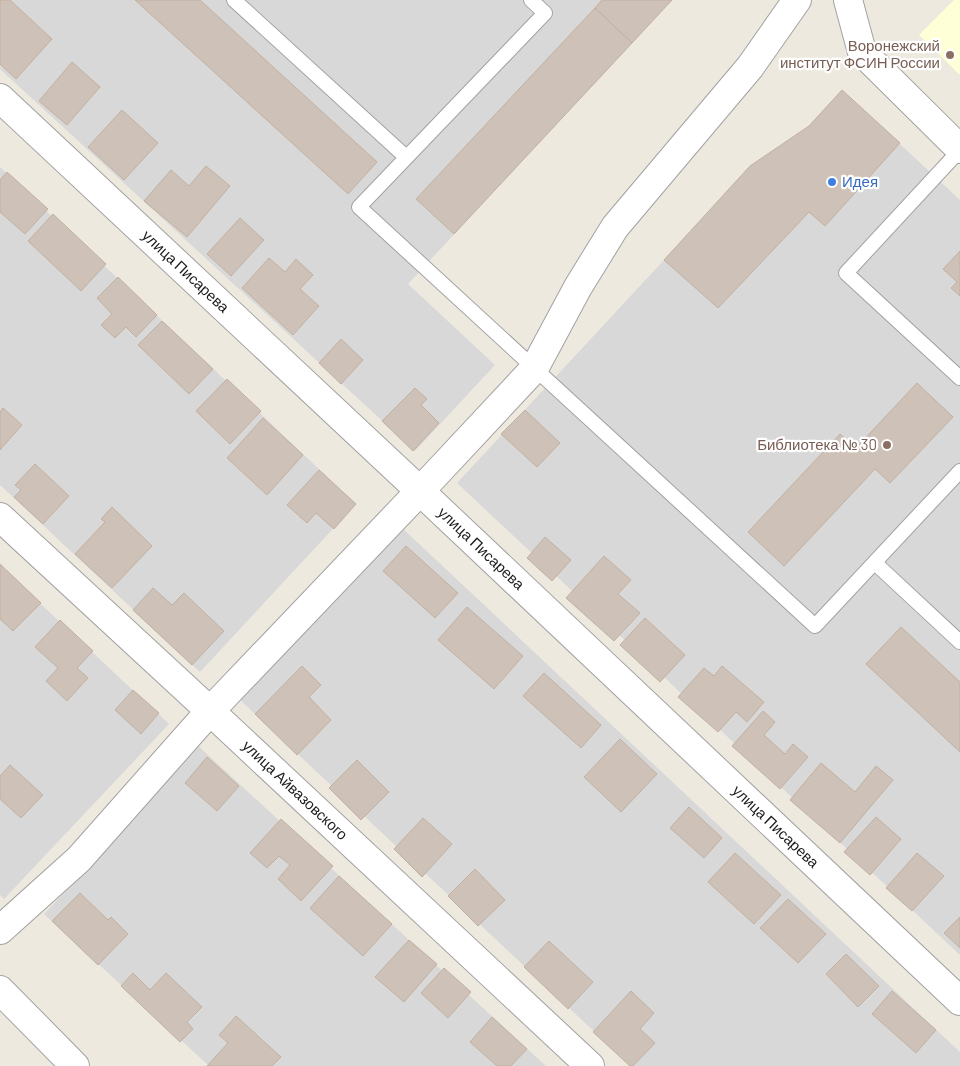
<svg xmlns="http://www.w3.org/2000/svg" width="960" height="1066" viewBox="0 0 960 1066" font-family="Barlow,sans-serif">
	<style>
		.residential { fill: #d9d8d8 }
		.education { fill: #feffd7 }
		.building { fill: #cec2b8; stroke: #c1b0a0 }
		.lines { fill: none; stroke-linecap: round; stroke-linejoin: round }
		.service-casing { stroke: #a2a2a2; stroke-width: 16 }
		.minor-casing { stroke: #a2a2a2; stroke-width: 30 }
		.service { stroke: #fff; stroke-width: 14 }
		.minor { stroke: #fff; stroke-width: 28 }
		.education-dot { fill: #8d6e63; stroke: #fff; stroke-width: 2 }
		.shop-dot { fill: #3f7fe0; stroke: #fff; stroke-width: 2 }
		.labels { text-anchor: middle; stroke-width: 4.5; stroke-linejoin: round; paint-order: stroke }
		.education-label { font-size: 15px; fill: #785e54; stroke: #fff; text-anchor: end }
		.shop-label { font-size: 15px; fill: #366cbe; stroke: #fff; text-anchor: start }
		.street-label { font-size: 15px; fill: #1b1b1b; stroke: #fff }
	</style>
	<rect width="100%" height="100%" fill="#eee9df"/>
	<g class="residential">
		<polygon points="0,0 671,0 408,284 495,365 415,451 0,69"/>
		<polygon points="842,90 960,200 960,955 457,483 664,260 809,126"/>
		<polygon points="0,167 356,504 200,672 0,485"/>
		<polygon points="401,527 960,1052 960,1066 631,1066 239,699"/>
		<polygon points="0,566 169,724 4,899 0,895"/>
		<polygon points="196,744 546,1066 209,1066 44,914 98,857"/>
	</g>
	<polygon class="education" points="954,0 960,0 960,75 919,35"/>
	<g class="building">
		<polygon points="0,0 10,0 52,39 16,79 0,64"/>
		<polygon points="135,0 200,0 377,162 348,194"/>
		<polygon points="602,0 672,0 632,43 595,8"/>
		<polygon points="595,8 632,43 454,234 416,199"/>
		<polygon points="72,62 100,87 67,125 39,101"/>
		<polygon points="842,90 900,143 825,226 809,212 718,308 664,260 750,166 809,126"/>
		<polygon points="122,110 158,143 124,180 88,147"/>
		<polygon points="206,166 230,186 187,237 144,201 171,170 189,186"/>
		<polygon points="7,172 48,209 25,234 0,212 0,180"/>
		<polygon points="53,214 106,264 81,291 28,241"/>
		<polygon points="240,218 264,240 231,276 207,254"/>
		<polygon points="960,251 960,296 951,288 957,282 943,269"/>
		<polygon points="269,258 285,272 296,259 313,275 300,289 319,306 293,335 242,288"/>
		<polygon points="118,277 157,315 136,337 126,327 115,338 101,325 112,314 97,298"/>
		<polygon points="162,321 213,369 189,394 138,345"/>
		<polygon points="341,339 363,360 341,384 319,363"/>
		<polygon points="227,379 261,411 230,444 196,411"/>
		<polygon points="917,383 953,417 890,483 875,469 784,566 748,532 840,434 856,448"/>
		<polygon points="415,388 427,399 421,405 439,423 413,451 382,421"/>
		<polygon points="3,408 22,425 0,450 0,412"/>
		<polygon points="525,410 560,443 537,467 501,434"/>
		<polygon points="263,418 303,455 267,495 227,458"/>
		<polygon points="35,464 69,496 43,524 14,497 21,490 15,485"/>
		<polygon points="319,470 356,504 334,529 316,513 307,523 287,505"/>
		<polygon points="112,507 152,546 112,588 75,554 105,522 101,519"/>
		<polygon points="545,537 571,560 552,581 527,558"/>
		<polygon points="406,546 458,593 435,618 383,571"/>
		<polygon points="604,556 631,580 618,594 640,613 614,641 566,598"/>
		<polygon points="0,564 41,603 13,631 0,619"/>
		<polygon points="153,588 172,605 184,593 224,631 192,665 133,610"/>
		<polygon points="467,607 523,656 494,689 438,640"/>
		<polygon points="645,618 685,655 660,682 620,645"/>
		<polygon points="60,620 93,651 77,668 88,678 67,701 46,681 58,668 35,647"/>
		<polygon points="901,627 960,682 960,752 866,664"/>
		<polygon points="302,666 321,685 309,697 331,720 297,755 255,714"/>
		<polygon points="722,666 764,702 747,722 736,712 718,732 678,697 704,668 714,676"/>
		<polygon points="544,673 601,725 581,748 523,696"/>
		<polygon points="133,690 159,713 141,734 115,710"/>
		<polygon points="763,711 775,722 764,735 785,754 793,744 808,757 780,789 732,746"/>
		<polygon points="620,739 657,774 621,812 584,777"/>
		<polygon points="207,757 239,786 217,811 185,783"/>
		<polygon points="357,760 389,792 361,820 329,788"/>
		<polygon points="821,763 855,792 876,766 893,780 840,843 790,800"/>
		<polygon points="10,765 43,795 21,818 0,799 0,776"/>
		<polygon points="689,807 722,838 704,858 670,828"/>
		<polygon points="876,817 901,839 870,875 844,852"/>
		<polygon points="423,818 452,844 422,877 394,849"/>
		<polygon points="281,819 333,866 301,901 278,879 290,865 279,856 267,868 250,853"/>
		<polygon points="735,853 781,895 754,924 708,882"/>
		<polygon points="917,853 944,876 912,911 886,888"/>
		<polygon points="475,869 505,900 478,926 448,896"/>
		<polygon points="339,876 392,924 363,956 310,908"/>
		<polygon points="80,893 108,920 111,917 128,934 98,965 52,921"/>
		<polygon points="788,899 826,934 798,963 760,928"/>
		<polygon points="960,917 960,948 944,933"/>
		<polygon points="409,940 437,964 404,1002 375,977"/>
		<polygon points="549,941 593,982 568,1009 524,967"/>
		<polygon points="846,954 879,986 858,1007 826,974"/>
		<polygon points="444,968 471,992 448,1018 421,993"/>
		<polygon points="133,973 150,990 166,973 202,1007 187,1022 193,1029 180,1042 121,986"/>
		<polygon points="631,991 654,1013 640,1029 655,1043 633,1066 630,1066 593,1032"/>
		<polygon points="892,991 936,1030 916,1053 872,1014"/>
		<polygon points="236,1016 281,1057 272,1066 207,1066 228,1043 219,1035"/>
		<polygon points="492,1017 527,1049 511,1066 497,1066 470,1042"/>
	</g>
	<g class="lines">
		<g class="service-casing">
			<g id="service">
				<polyline points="234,0 406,157"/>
				<polyline points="531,0 545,13 359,207 815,626 960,471"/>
				<polyline points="960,150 846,273 960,378"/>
				<polyline points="875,563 960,642"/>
			</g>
		</g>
		<g class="minor-casing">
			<g id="minor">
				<polyline points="848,0 862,52 960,149"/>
				<path id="s1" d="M0,98L420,491L960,1001"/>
				<path id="s2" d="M0,517L210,711L590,1066"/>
				<polyline points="0,930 79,859 210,711 420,491 534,369 578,287 615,227 750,67 797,0"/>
				<polyline points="0,990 75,1066"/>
			</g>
		</g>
		<use href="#service" class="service"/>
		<use href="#minor" class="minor"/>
	</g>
	<g class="education-dot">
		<circle cx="950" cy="55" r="5"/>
		<circle cx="887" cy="445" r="5"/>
	</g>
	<circle class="shop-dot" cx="832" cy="182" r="5"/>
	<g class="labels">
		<g class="education-label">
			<text x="940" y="51">Воронежский<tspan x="940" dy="17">институт ФСИН России</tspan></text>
			<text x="877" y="450">Библиотека № 30</text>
		</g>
		<g class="shop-label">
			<text x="842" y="187">Идея</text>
		</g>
		<g class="street-label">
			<text dy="5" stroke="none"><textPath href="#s1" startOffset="254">улица Писарева</textPath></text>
			<text dy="5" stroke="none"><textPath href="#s1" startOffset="659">улица Писарева</textPath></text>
			<text dy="5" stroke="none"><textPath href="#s2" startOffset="402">улица Айвазовского</textPath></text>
			<text dy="5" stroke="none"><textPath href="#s1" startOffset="1064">улица Писарева</textPath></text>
		</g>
	</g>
</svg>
